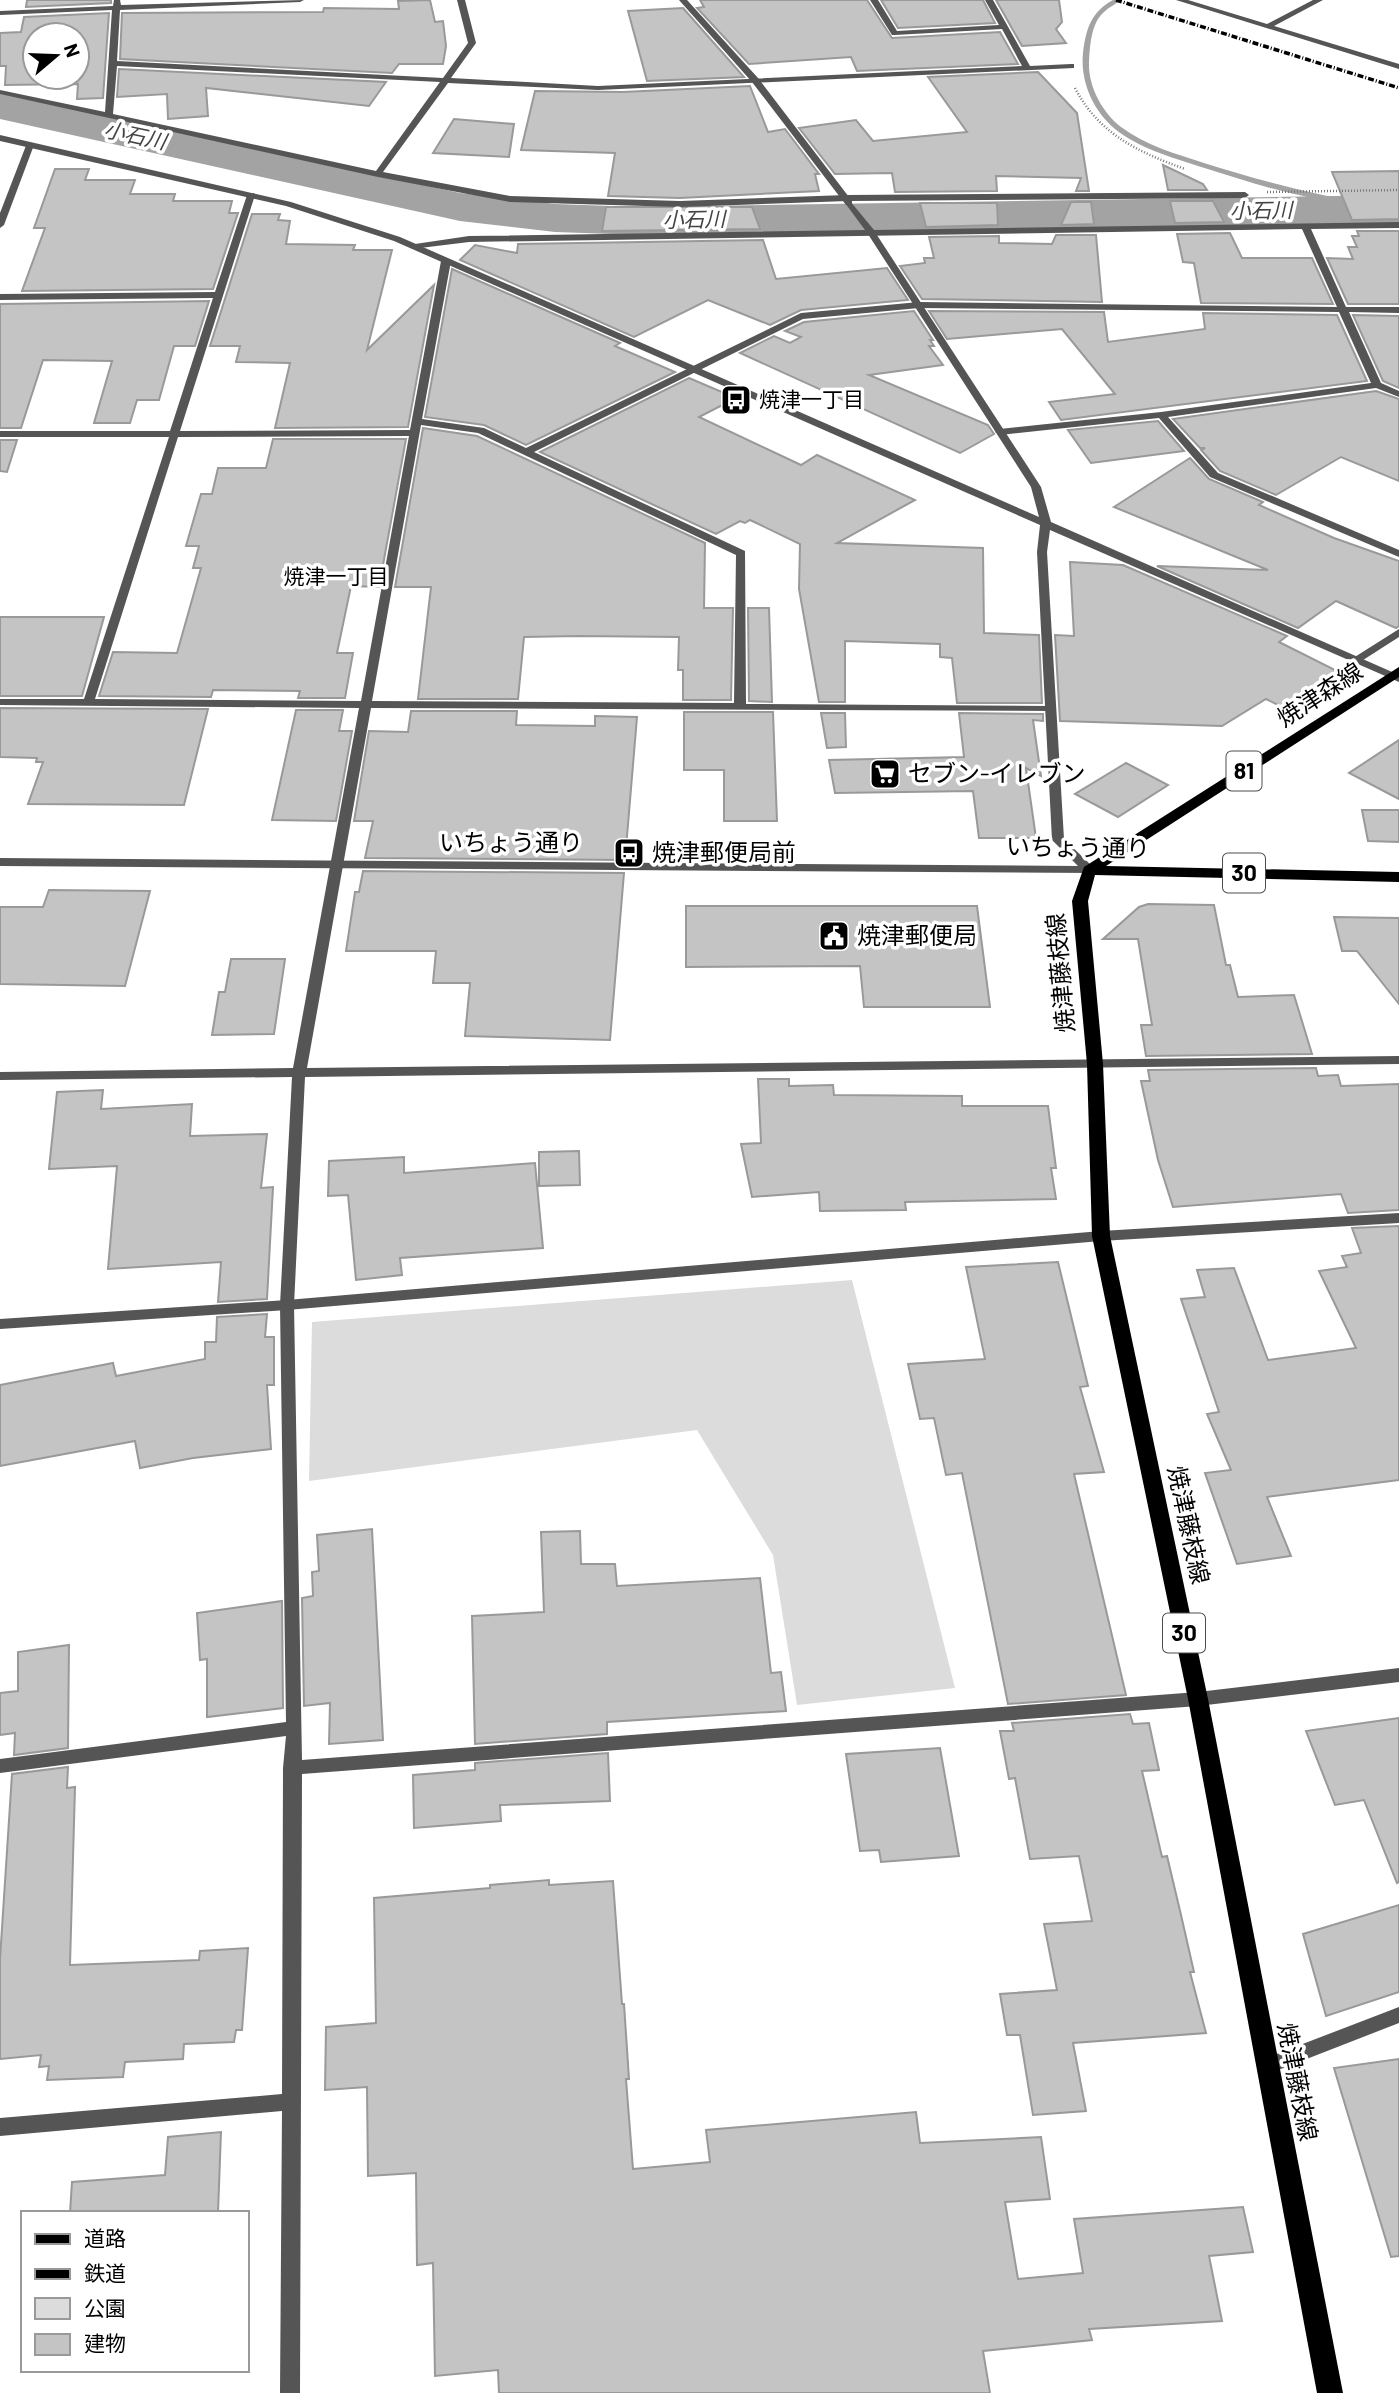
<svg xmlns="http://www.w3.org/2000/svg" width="1399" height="2393" viewBox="0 0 1399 2393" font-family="Barlow,'Noto Sans JP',sans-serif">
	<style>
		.green { fill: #dcdcdc }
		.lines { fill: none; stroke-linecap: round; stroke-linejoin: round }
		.stream { fill: #a3a3a3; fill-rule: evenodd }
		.river { fill: #a3a3a3; fill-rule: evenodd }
		.building { fill: #c4c4c4; stroke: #999; stroke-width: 2; fill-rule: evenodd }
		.path { stroke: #777; stroke-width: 2.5; stroke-dasharray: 1 2; stroke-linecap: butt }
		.minor { fill: #555; fill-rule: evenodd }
		.tertiary { fill: #555; fill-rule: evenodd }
		.primary { fill: #000; fill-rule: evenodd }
		.rail { stroke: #000; stroke-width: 3.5; stroke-dasharray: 6 2 1 2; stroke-linecap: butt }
		.labels { text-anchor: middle; stroke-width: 7; stroke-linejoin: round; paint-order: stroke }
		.far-water-label { font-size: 21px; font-style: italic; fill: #444; stroke: #fff }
		.far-poi-label { font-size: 21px; fill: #000; stroke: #fff; text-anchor: start }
		.far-neighbourhood-label { font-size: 21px; fill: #000; stroke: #fff }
		.shield { fill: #fff; stroke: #4c4c4c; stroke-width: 2 }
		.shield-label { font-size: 23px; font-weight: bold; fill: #000 }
		.street-label { font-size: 24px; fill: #000; stroke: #fff }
		.poi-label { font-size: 24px; fill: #000; stroke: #fff; text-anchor: start }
	</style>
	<rect width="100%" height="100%" fill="#fff"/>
	<polygon class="green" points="852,1280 955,1688 797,1705 773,1555 697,1430 309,1481 312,1322"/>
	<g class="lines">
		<path class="stream" d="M1113,0H1121C1116,4 1109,7 1104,12C1091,23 1090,46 1089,62C1088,86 1102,112 1121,127C1145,145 1176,154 1204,163C1257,180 1310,193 1365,204V208C1348,208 1329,202 1312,198C1273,190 1236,178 1198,166C1170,157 1139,148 1115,129C1093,111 1080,81 1083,53C1086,29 1091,12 1113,0Z"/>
		<polygon class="river" points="0,93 460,193 555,204 640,207 1399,195 1399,223 640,235 555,232 460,221 0,119"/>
	</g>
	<g class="building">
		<polygon points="27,0 111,0 111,3 26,7"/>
		<polygon points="430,0 435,22 443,21 446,46 443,64 399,64 392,73 120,59 122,13 323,12 324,8 399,9 398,1"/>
		<polygon points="700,0 867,0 892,38 1000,32 1018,64 857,71 851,57 749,64 697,8 704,7"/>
		<polygon points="881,0 983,0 995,23 898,28"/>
		<polygon points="996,0 1059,0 1062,22 1056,29 1066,43 1022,46"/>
		<polygon points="683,8 744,77 647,81 628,11"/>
		<path d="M109,13L103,98L77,99L78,84L5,85L6,66H0V33L21,32L24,17ZM35,35H77V77H35Z"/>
		<polygon points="119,69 386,82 369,106 206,88 208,116 168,119 167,94 117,97"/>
		<polygon points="1038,72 1077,113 1089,191 1076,191 1081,178 996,176 997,191 895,192 892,173 835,174 799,128 856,120 873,141 967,132 928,77"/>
		<polygon points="750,86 768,132 785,129 819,174 815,174 819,191 680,198 608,196 615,153 521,150 535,91 623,92"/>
		<polygon points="454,119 514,124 509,157 433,153"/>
		<polygon points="1163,165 1203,184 1207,190 1168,190"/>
		<polygon points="55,169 89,169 85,180 135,180 130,194 175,194 173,201 232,201 229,213 238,213 213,289 22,291 45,228 34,228"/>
		<polygon points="1399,171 1399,219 1352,220 1332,172"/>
		<polygon points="1170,201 1213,201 1224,222 1175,223"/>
		<polygon points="1071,202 1091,202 1094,224 1061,225"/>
		<polygon points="920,203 997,203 998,225 926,227"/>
		<polygon points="606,207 752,207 760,229 602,231"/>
		<polygon points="252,214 280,214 278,220 290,221 286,244 355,245 353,250 392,250 367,350 434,285 408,427 275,428 290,363 236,362 240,346 210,346"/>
		<polygon points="1357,231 1399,231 1399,304 1348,304 1327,258 1353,259 1348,247 1357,247 1352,236 1359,236"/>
		<polygon points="1230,233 1242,258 1312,258 1333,304 1201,303 1194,263 1183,262 1177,234"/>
		<polygon points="1056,235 1096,235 1102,302 922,299 900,266 925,263 924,258 934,258 929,237 999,236 999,243 1052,244"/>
		<polygon points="763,240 776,279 887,268 908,300 801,310 770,325 708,300 634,337 460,260 475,245 517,253 518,244"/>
		<polygon points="452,269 620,343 615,346 675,372 526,445 484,425 425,417"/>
		<polygon points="209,301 195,346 174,346 159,400 137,400 130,423 94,423 112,361 43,360 21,428 0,428 0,304"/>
		<polygon points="914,311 933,340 930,340 934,346 929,346 943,365 869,375 988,425 994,434 960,453 740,353 774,336 790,343 801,337 785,331 804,322"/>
		<polygon points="929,311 1104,312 1108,342 1205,329 1203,313 1337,315 1367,381 1061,420 1049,402 1115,394 1062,329 947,339"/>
		<polygon points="1353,315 1399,316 1399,388 1383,381"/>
		<polygon points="689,378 736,398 699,417 801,465 817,455 915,500 837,543 983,548 984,633 1039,635 1042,703 957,703 952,658 940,657 940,644 845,641 845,702 819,702 799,589 800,544 750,520 745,523 740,521 716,534 540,452"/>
		<polygon points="1376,391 1399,399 1399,481 1341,457 1276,495 1220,471 1201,450 1205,448 1200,448 1173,419"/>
		<polygon points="1158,421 1184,451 1091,463 1068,430"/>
		<polygon points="423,428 477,436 705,543 704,608 733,608 731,700 683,700 683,670 678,670 679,637 578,636 524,637 518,699 418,699 431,587 395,587"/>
		<polygon points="273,439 406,439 379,587 351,586 337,653 353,653 345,698 298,698 300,691 213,690 211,697 99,696 113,652 177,653 201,568 193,568 199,546 186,546 201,494 212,494 218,468 266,468"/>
		<polygon points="0,440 17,440 7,472 0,471"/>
		<polygon points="1190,458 1209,479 1263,502 1259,505 1334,538 1399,561 1399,626 1396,628 1336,601 1298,628 1157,566 1268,570 1114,507"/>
		<polygon points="1070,562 1123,565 1287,636 1279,642 1345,675 1286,709 1266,699 1222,726 1060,721 1055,635 1074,636"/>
		<polygon points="748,608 769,608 772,702 749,701"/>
		<polygon points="0,617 104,617 82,696 0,696"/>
		<polygon points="0,708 208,709 184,805 28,804 43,762 36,762 37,758 0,757"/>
		<polygon points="296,710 343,710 339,731 352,731 336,821 272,820"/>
		<polygon points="411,711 517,711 516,725 595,726 595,716 637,717 625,860 365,858 373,821 354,821 369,731 408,732"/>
		<polygon points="684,712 773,712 777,821 724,821 724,770 684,770"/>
		<polygon points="821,713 845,713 846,747 827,748"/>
		<polygon points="959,713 1043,714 1043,721 1033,720 1041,776 1026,768 1036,838 979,838 973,791 835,793 829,760 964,757"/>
		<polygon points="1399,740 1399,799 1349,773"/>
		<polygon points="1126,763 1168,785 1118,817 1075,794"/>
		<polygon points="1362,810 1399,810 1399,842 1368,841"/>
		<polygon points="363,871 624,873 610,1040 465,1036 470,983 433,983 436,951 346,951 355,892 359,892"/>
		<polygon points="49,890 150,891 125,986 0,984 0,907 43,907"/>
		<polygon points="1148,904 1214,905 1226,965 1230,965 1238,997 1294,995 1312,1054 1146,1056 1141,1025 1152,1025 1138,939 1103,939 1139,907"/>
		<polygon points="686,906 977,906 990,1007 864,1007 860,966 686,967"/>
		<polygon points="1334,917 1399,918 1399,1004 1357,951 1342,951"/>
		<polygon points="231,959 285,959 274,1034 212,1035 219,992 225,992"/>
		<polygon points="1316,1068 1318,1076 1338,1075 1341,1086 1399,1084 1399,1210 1348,1213 1341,1194 1173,1207 1158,1160 1141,1081 1150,1081 1148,1070"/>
		<polygon points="758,1079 789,1079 789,1086 833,1085 834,1095 962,1096 962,1106 1048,1106 1056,1168 1051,1168 1056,1199 905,1202 906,1210 820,1211 819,1192 752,1197 741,1144 761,1143"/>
		<polygon points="103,1090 101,1109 192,1104 190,1136 267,1134 261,1188 273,1187 267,1299 218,1302 221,1262 108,1269 117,1166 49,1169 57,1092"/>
		<polygon points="579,1151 580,1185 539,1186 539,1152"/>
		<polygon points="404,1157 404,1173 535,1163 543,1248 400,1258 402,1275 356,1280 348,1195 328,1196 329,1161"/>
		<polygon points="1399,1226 1399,1480 1267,1497 1291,1556 1237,1564 1205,1473 1231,1470 1207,1414 1219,1412 1181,1299 1205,1297 1197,1270 1234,1268 1268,1360 1356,1348 1319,1271 1347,1267 1342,1256 1361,1253 1352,1228"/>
		<polygon points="1058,1262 1088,1386 1080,1387 1104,1472 1074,1474 1126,1695 1008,1704 962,1473 946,1475 934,1418 920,1419 908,1364 985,1359 966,1267"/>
		<polygon points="267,1314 265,1337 274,1337 274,1385 267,1385 271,1449 193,1458 140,1468 135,1441 0,1466 0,1385 113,1363 116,1376 205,1359 205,1342 216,1342 217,1317"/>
		<polygon points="372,1529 383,1740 329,1744 330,1703 304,1706 302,1598 313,1596 312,1572 319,1571 317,1535"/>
		<polygon points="580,1531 581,1564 615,1564 617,1586 760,1578 771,1673 781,1672 786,1711 607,1722 607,1734 475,1744 472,1616 544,1612 541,1532"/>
		<polygon points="282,1601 283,1708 207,1717 207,1659 200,1660 197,1613"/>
		<polygon points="69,1645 68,1748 14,1755 15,1733 0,1735 0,1693 18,1691 18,1652"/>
		<polygon points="1130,1714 1133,1724 1149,1723 1159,1770 1142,1771 1162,1857 1167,1856 1181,1915 1194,1972 1190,1972 1206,2033 1073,2043 1086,2111 1033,2115 1020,2035 1007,2035 1000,1994 1057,1990 1044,1924 1092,1921 1079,1856 1030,1859 1015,1778 1009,1779 1000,1731 1014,1731 1012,1723"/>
		<polygon points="1399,1718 1399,1882 1397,1883 1364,1800 1335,1805 1306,1731"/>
		<polygon points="940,1748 959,1856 881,1862 879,1850 860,1851 846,1754"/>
		<polygon points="608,1753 610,1801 500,1805 501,1821 414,1828 413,1775 475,1770 475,1763"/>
		<polygon points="68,1767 67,1788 75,1787 70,1965 199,1960 200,1951 248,1948 242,2030 236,2030 234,2042 184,2044 183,2059 125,2062 123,2077 47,2080 49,2066 39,2067 41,2055 0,2059 0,1959 12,1774"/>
		<polygon points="549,1880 549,1885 613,1881 622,2004 624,2004 629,2079 626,2079 633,2169 710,2162 706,2130 916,2112 920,2143 1041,2137 1050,2199 1005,2202 1018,2279 1083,2273 1074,2219 1243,2207 1253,2252 1209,2256 1222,2321 1089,2329 1092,2340 983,2351 990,2393 499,2393 498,2370 435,2376 433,2263 417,2265 416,2173 368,2176 367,2087 325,2090 326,2027 376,2023 374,1898 490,1888 490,1885"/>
		<polygon points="1399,1905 1399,1992 1326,2016 1303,1934"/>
		<polygon points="1399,2059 1399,2256 1391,2257 1334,2068"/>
		<polygon points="221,2132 218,2213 70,2213 72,2182 165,2175 168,2137"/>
	</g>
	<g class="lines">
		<g class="path">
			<path d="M1075,88C1099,134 1138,152 1185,169"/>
			<polyline points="1267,192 1399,190"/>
		</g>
		<g class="minor">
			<path d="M114,0H120L121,5L304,0L300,2L120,10L117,61L443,78L468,43L457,0H465L476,43L451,78L598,86L1022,66L1002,29L895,35H892L870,0H878L897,31L999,25L985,0H993L1030,66L1071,64H1074V68L598,90L448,83L383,172L510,196L680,201L846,195L1245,192L1249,195L1245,198L850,201L874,230L1399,222V228L1311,229L1346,307H1399V313L1349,312L1381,383L1399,391V397L1376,388L1168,417L1218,473L1399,550V557L1210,477L1159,418L1000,435L995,432L1000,429L1161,412L1371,383L1339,312L919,308L803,319L534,452L745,551L746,704L1050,706L1054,707V711L371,708L307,1068L1399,1056V1064L305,1077L294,1305L302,1760L1198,1692L1399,1668V1682L1198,1706L302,1774L300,2393H280L282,2111L0,2136V2118L282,2094L283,1768L286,1736L0,1773V1759L286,1722L280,1305L292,1077L0,1080V1072L293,1068L359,708L0,705V699H84L169,437H0V431H170L213,298L0,300V294L215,292L247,195L254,193L255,195L180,431L410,430L441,261L446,258L451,261L422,419L484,428L526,448L801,313L919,302L1337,307L1302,229L469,242L412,249L411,247L415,244L469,236L865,230L845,203L848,201L680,207L510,202L378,177L0,94V90L105,112L112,10L0,15V11L113,6ZM117,66L440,82L376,171L113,114ZM421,425L478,433L736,555L734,703L372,701ZM409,436L361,701L95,699L178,437Z"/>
			<polygon points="1176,0 1188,0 1267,24 1313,0 1323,0 1274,26 1399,64 1399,69"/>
			<polygon points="27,143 34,145 4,225 0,228 0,213"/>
			<polygon points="1399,629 1399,637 1360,662 1352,662 1350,660"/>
			<polygon points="1399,1213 1399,1223 1101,1241 1094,1236 1101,1231"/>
			<polygon points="1399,2007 1399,2023 1268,2074 1261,2072 1259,2066 1261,2060"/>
		</g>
		<g class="tertiary">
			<polygon points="679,0 687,0 758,78 852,201 852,205 846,205 752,82"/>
			<polygon points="0,135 291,202 400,237 1039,517 1031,487 866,231 873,229 1041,487 1051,522 1399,675 1399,682 1050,530 1047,552 1064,839 1093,867 1095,870 1093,873 0,866 0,858 1078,866 1052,840 1037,552 1040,525 394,241 286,206 0,141"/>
			<polygon points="1101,1231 1108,1236 1101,1241 287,1310 0,1329 0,1319 287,1300"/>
		</g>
		<polygon class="primary" points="1399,667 1399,677 1106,866 1399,872 1399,882 1095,875 1088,901 1103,1064 1110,1236 1208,1699 1343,2393 1317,2393 1188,1699 1092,1236 1087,1064 1072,901 1084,867"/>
		<polyline class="rail" points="1116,0 1399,88"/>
	</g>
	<defs>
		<g id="bus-square" transform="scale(1.575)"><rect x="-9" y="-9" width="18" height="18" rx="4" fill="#000" stroke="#fff"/><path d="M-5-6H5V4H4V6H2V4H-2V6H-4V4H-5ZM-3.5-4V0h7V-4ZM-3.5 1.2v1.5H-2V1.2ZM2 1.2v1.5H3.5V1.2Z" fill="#fff"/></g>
		<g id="supermarket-square" transform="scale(1.575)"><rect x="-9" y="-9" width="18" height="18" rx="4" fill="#000" stroke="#fff"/><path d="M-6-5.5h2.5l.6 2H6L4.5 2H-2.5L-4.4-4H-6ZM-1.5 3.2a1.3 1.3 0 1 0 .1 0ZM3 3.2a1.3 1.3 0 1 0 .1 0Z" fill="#fff"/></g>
		<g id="civic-square" transform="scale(1.575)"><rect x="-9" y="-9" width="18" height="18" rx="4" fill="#000" stroke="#fff"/><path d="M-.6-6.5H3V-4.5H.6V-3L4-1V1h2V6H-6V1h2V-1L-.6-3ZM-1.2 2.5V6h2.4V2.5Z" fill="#fff"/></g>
	</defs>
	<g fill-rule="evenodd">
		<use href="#bus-square" x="736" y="400"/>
		<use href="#supermarket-square" x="885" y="774"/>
		<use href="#bus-square" x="629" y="853"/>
		<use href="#civic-square" x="834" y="936"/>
	</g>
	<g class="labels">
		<g class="far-water-label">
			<text transform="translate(135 136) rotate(12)" y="7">小石川</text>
			<text transform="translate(1261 211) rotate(-1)" y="7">小石川</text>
			<text transform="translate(694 220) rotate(-1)" y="7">小石川</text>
		</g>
		<g class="far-poi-label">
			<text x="759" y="407">焼津一丁目</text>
		</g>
		<g class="far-neighbourhood-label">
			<text x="336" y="584">焼津一丁目</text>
		</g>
		<g class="shield">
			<rect x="1226.5" y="751.5" width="35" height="39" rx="5"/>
			<rect x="1223" y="853.5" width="42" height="39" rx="5"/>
			<rect x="1163" y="1613.5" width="42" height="39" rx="5"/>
		</g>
		<g class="shield-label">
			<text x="1244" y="779">81</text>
			<text x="1244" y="881">30</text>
			<text x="1184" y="1641">30</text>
		</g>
		<g class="street-label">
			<text transform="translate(1320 695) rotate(-33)" y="8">焼津森線</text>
			<text x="511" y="851">いちょう通り</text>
			<text transform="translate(1078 848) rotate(1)" y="8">いちょう通り</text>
			<text transform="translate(1061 973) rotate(-95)" y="8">焼津藤枝線</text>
			<text transform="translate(1188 1525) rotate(78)" y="8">焼津藤枝線</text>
			<text transform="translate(1297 2082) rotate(79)" y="8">焼津藤枝線</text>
		</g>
		<g class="poi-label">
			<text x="908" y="782">セブン-イレブン</text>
			<text x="652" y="861">焼津郵便局前</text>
			<text x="857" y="944">焼津郵便局</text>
		</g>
	</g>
	<rect x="21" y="2211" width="228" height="161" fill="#ffffff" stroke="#999999" stroke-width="2"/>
	<rect x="35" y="2234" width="35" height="10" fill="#000000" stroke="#999999" stroke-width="2"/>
	<text x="84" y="2246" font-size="21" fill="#000000">道路</text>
	<rect x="35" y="2269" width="35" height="10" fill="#000000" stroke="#999999" stroke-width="2"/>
	<text x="84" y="2281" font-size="21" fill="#000000">鉄道</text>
	<rect x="35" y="2298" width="35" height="21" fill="#dcdcdc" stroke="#999999" stroke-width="2"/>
	<text x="84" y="2316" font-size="21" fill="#000000">公園</text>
	<rect x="35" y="2334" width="35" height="21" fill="#c4c4c4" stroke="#999999" stroke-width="2"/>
	<text x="84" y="2351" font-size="21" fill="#000000">建物</text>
	<g transform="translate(56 56) rotate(71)"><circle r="33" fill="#ffffff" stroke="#999999" stroke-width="2"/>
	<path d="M0-5L12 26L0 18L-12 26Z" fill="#000000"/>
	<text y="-10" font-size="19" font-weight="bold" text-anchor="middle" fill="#000000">N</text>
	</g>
</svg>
